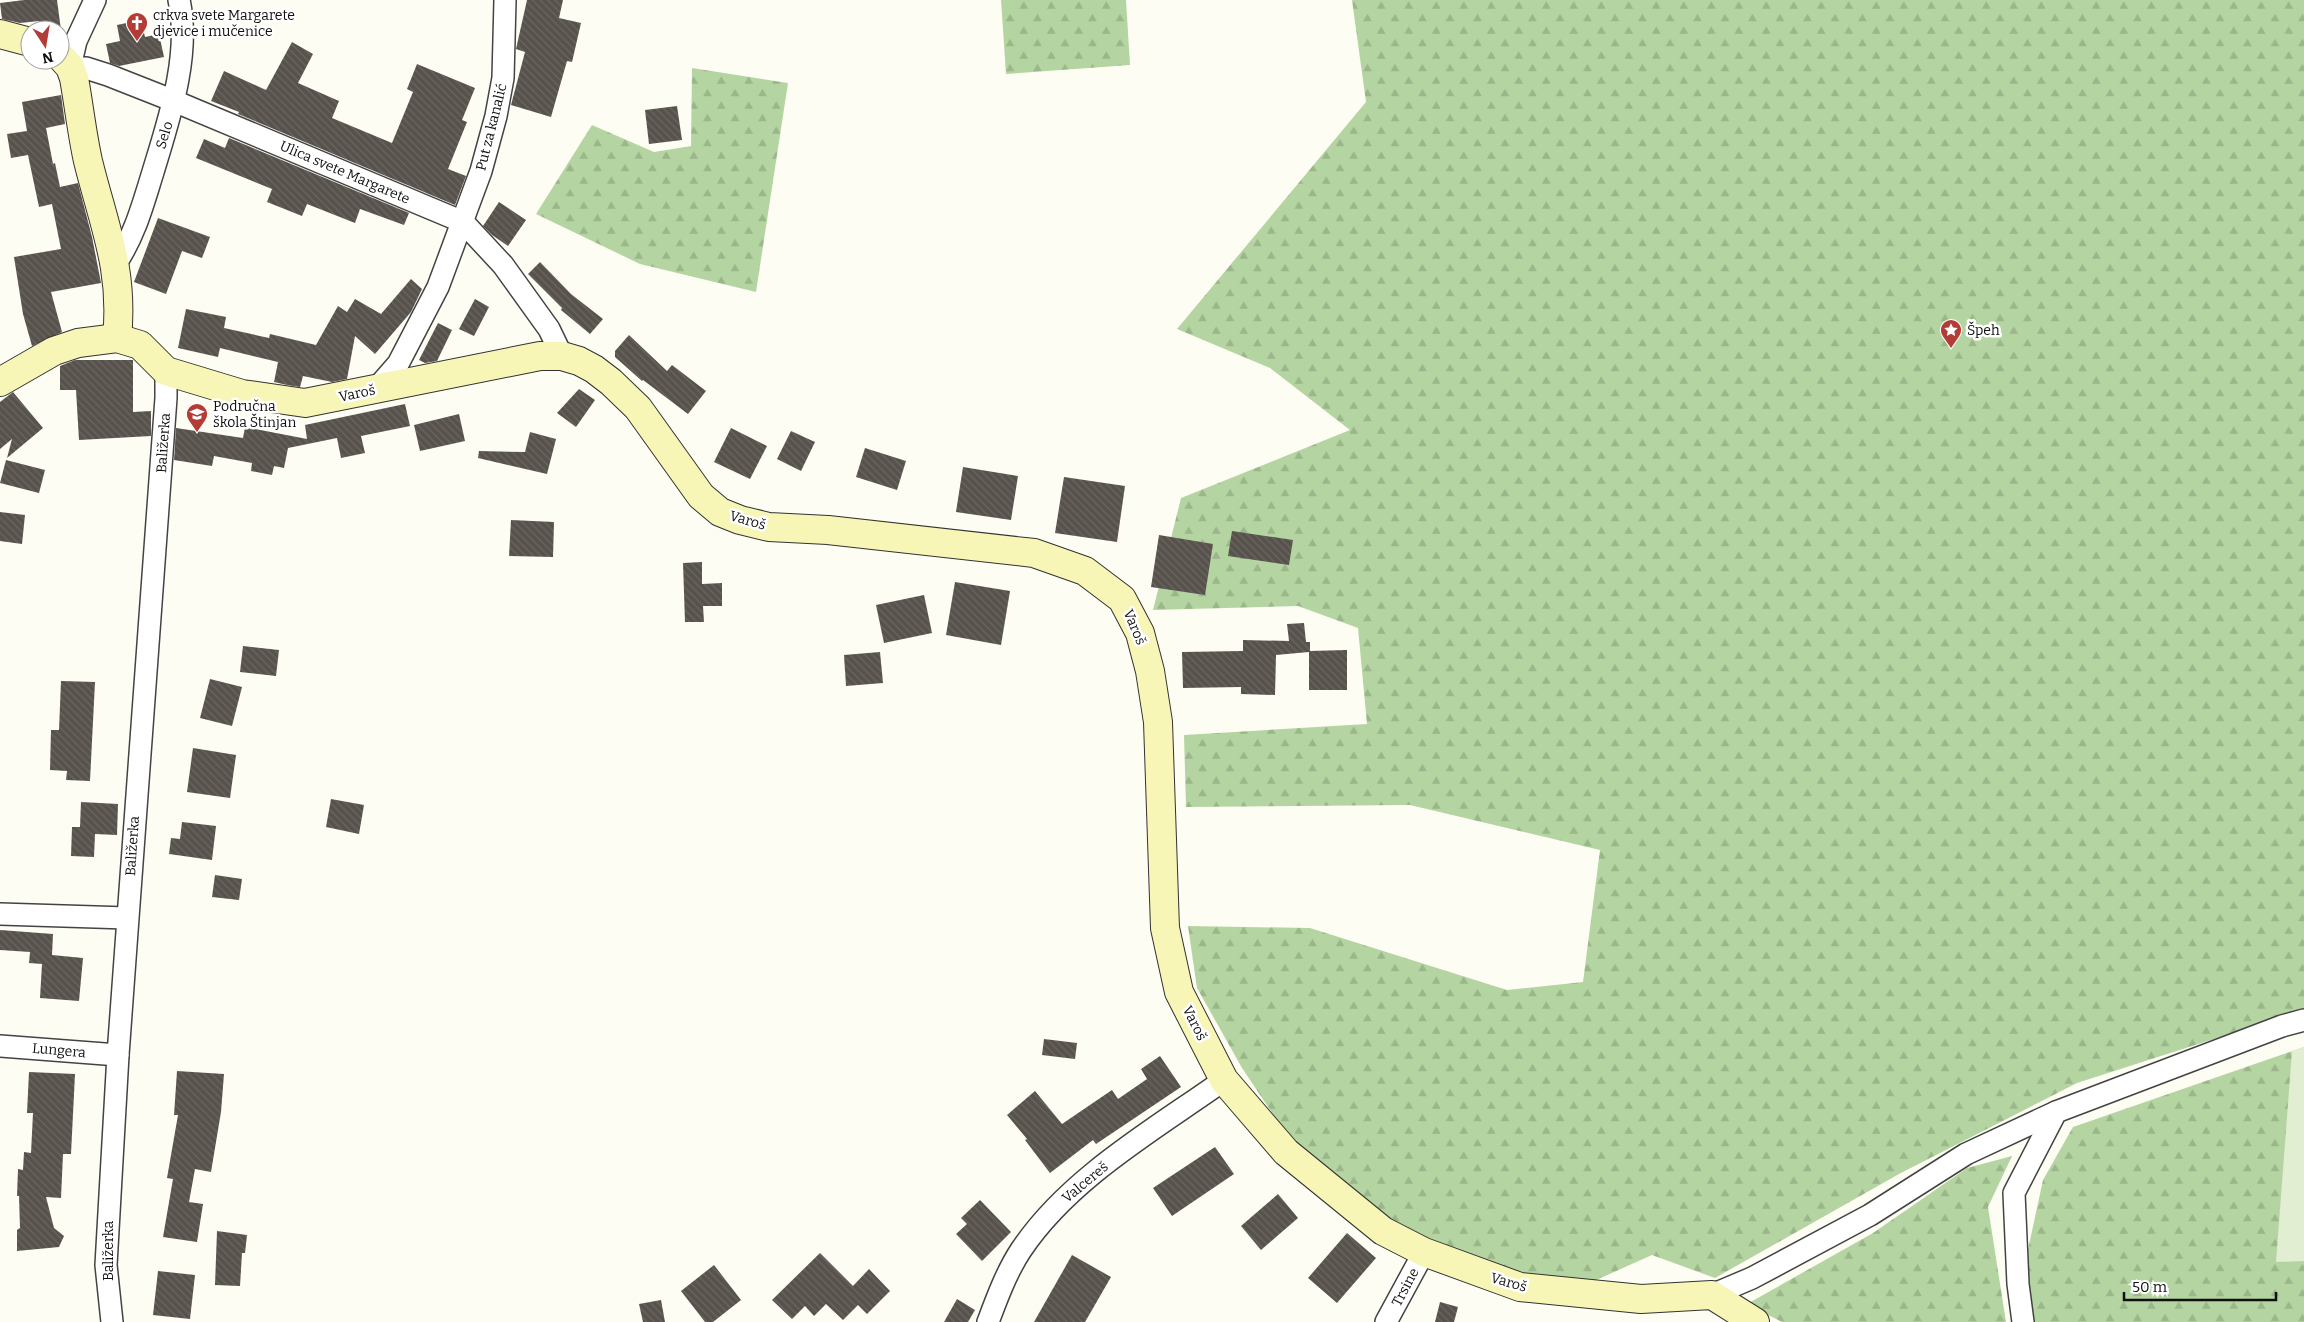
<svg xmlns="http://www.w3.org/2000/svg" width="2304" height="1322" viewBox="0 0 2304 1322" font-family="Bitter,serif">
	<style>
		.forest { fill: url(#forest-firs) }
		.pitch { fill: #e1eed1 }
		.building { fill: url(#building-back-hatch) }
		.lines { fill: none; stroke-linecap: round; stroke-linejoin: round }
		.minor-casing { stroke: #434343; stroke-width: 24 }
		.secondary-casing { stroke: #323232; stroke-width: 30 }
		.minor { stroke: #fff; stroke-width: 21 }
		.secondary { stroke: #f7f6b6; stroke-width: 28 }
		.labels { text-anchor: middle; stroke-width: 5; stroke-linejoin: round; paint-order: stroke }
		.poi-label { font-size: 14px; fill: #101010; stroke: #fff; text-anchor: start }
		.street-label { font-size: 14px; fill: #101010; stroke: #fff }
	</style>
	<defs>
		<pattern id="forest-firs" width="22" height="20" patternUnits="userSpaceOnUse" patternTransform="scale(1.25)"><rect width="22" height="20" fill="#b4d5a1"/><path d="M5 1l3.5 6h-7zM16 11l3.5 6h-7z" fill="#9ab68a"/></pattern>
		<pattern id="building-back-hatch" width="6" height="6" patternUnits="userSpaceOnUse" patternTransform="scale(1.25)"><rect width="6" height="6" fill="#58524d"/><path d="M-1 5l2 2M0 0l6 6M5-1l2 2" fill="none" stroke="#6b6662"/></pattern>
	</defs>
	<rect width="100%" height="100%" fill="#fefdf4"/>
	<g class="forest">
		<polygon points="1001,0 1126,0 1130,65 1006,74"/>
		<polygon points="1352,0 2304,0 2304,1010 2077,1083 1899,1174 1715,1278 1652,1255 1594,1281 1522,1274 1424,1237 1391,1219 1315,1162 1289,1138 1242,1068 1197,988 1188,926 1310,928 1507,990 1583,982 1600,850 1410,805 1186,807 1184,735 1367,724 1358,628 1298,606 1153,610 1181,498 1350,430 1270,368 1177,329 1366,102"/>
		<polygon points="692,68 788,83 756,292 640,264 536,214 592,125 654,152 691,146"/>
		<polygon points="2304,1047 2304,1322 2034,1322 2026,1259 2043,1180 2073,1127"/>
		<polygon points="2012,1156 1988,1207 2006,1322 1782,1322 1747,1304 1873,1233 1967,1168"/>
	</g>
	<polygon class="pitch" points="2304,1047 2304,1261 2276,1262 2292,1051"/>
	<g class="building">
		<polygon points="24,0 57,0 61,30 40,30 39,21 20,23 2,19 0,3"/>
		<polygon points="527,0 563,0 559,18 581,23 572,62 567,61 551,117 511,105 525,52 516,49"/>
		<polygon points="141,20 145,37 159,34 164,57 119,66 110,63 106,44 120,41 117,25"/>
		<polygon points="292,42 313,54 298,83 339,101 332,118 392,143 413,92 407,89 417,64 475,88 462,120 467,122 448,169 466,176 455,205 238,114 239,112 211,101 224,71 266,90"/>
		<polygon points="61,95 65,124 46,128 53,164 55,163 60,187 78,183 92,237 101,283 51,292 62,332 32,346 23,314 14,257 61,249 52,204 39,207 28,155 11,158 7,134 27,131 22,102"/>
		<polygon points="677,106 682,140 649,144 645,110"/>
		<polygon points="229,138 409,213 404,225 360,209 355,223 307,204 302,216 267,202 272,189 196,158 204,139 225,148"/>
		<polygon points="499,202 526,220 508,246 492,235 483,226"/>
		<polygon points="158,218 210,237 202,258 182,251 166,294 134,282"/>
		<polygon points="540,262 571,294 603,319 590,334 561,310 562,308 528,274"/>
		<polygon points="411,279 422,289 411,312 375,354 355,336 347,379 332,382 303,376 300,387 287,385 274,382 278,362 220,348 218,357 178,348 186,309 226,317 224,328 269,338 270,334 316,345 338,306 347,312 355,299 381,314"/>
		<polygon points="475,299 489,307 474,336 459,329"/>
		<polygon points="438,323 452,330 437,361 425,363 419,360"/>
		<polygon points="629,335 667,371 672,365 706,391 688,414 643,380 642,381 615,357 615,351"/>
		<polygon points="75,360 133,360 133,412 151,411 151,436 79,440 76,390 60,390 60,366"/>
		<polygon points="579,389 595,400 576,427 557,413"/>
		<polygon points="13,392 43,428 7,458 12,439 0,449 0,402"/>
		<polygon points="405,404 410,426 361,436 365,453 341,458 337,438 288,448 284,468 274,466 272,475 251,471 252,463 214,456 212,466 174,460 176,428 243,438 245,427 307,439 305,425"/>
		<polygon points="459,414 465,441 420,451 414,425"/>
		<polygon points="731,428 767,446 750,479 714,462"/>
		<polygon points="791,431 815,442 801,471 777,459"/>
		<polygon points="530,432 556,439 547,474 478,458 479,451 525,452"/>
		<polygon points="865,448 906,461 897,490 856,477"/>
		<polygon points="6,460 45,470 39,493 0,483"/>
		<polygon points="963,467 1018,476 1011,520 956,512"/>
		<polygon points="1064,477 1125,486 1117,542 1055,533"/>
		<polygon points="0,512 25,515 22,544 0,541"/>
		<polygon points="511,520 554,522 553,557 509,556"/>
		<polygon points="1232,531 1293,540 1289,565 1228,556"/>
		<polygon points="1159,535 1213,544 1205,595 1151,587"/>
		<polygon points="702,562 702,584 722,583 722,606 703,606 704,622 685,622 683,563"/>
		<polygon points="955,582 1010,591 1001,645 946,635"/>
		<polygon points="924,595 932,633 884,643 876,605"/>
		<polygon points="1304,623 1306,642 1310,642 1310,651 1347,650 1347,690 1309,690 1309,652 1276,655 1275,695 1241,694 1241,687 1183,688 1182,652 1243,651 1243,640 1289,641 1287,624"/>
		<polygon points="243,646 279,650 276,676 240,672"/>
		<polygon points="880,652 883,683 846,686 844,655"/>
		<polygon points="210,679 242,687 232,726 200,718"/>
		<polygon points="61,681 95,682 90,781 66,780 67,771 50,770 51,730 59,730"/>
		<polygon points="193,748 236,755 230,798 187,792"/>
		<polygon points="331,799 364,805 359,834 326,827"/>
		<polygon points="81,802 118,804 117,835 95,834 94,857 71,856 72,827 80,827"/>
		<polygon points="182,822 216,826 212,860 169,854 171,838 180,839"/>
		<polygon points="215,875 242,879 239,900 212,897"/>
		<polygon points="0,930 53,934 52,955 83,958 79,1001 40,998 42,964 29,963 30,952 0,950"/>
		<polygon points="1044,1039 1077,1043 1075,1059 1042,1055"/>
		<polygon points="1160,1056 1181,1087 1096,1144 1093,1140 1050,1173 1025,1140 1027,1139 1007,1115 1035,1091 1062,1124 1112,1090 1118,1099 1147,1079 1141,1069"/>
		<polygon points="177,1071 224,1074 221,1112 211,1172 195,1169 189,1202 203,1204 197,1242 163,1237 173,1179 167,1178 178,1115 174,1115"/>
		<polygon points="29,1072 75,1074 71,1154 63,1154 61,1198 46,1197 54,1228 64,1236 59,1247 17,1251 17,1230 20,1228 19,1196 17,1196 18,1169 23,1170 24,1152 31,1153 33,1113 27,1113"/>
		<polygon points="1215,1147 1234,1174 1172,1216 1153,1188"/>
		<polygon points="1278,1194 1298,1218 1261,1250 1241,1226"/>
		<polygon points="980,1200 1011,1232 982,1261 956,1234 967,1224 961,1218"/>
		<polygon points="217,1231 247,1235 245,1253 242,1253 240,1286 215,1285"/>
		<polygon points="1347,1233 1376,1258 1337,1303 1308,1278"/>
		<polygon points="820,1253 853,1286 869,1269 890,1291 867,1314 858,1305 843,1320 826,1304 814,1316 805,1306 792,1319 772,1300"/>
		<polygon points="1072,1255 1111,1277 1092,1310 1085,1322 1034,1322"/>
		<polygon points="714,1265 741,1300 713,1322 705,1322 681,1291"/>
		<polygon points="158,1271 195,1275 190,1319 153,1315"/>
		<polygon points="957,1299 975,1310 968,1322 944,1322"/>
		<polygon points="661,1300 665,1322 643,1322 639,1304"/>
		<polygon points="1440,1302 1458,1307 1454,1322 1435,1322"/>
	</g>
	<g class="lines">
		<g class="minor-casing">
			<g id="minor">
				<polyline points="95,0 76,41 70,67 86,68 108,75 174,101 463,222 503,265 549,329 562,356"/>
				<path d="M116,263C135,235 143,204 153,172C169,119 191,55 179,0"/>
				<polyline points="377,388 398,364 438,287 481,171 496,116 503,78 505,0"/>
				<polyline points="0,914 127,918"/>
				<polyline points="0,1046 118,1055"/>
				<polyline points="1712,1295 1752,1278 1870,1215 1966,1154 2056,1112"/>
				<polyline points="112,1322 106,1265 118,1055 166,398 166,371"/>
				<path d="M988,1322C997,1298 1007,1271 1021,1250C1069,1178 1155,1129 1224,1080"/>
				<polyline points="1386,1322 1424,1252"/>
				<polyline points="2023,1322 2018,1284 2014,1193 2056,1112 2282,1026 2304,1020"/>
			</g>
		</g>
		<g class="secondary-casing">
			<g id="secondary">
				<polyline points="0,34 30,42"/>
				<path d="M60,56L70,67L74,78C79,106 82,134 88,161C104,226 124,269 117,338"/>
				<polyline points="0,382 54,351 78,343 117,338 140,345 166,371 242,394 305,403 540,356 562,356 579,361 594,369 611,382 638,408 701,496 720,512 740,520 769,527 828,530 1034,553 1085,571 1122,599 1140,633 1150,671 1158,722 1165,928 1179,992 1224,1080 1286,1152 1383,1231 1424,1252 1520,1287 1641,1299 1712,1295 1755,1322"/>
			</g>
		</g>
		<use href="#minor" class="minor"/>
		<use href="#secondary" class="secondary"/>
	</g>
	<defs>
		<g id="church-pin" transform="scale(1.125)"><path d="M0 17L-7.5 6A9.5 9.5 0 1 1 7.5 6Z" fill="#b33c36" stroke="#fff"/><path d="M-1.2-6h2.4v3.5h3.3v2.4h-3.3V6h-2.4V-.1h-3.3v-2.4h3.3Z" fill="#fff"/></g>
		<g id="sight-pin" transform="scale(1.125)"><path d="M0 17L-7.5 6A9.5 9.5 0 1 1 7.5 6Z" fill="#b33c36" stroke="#fff"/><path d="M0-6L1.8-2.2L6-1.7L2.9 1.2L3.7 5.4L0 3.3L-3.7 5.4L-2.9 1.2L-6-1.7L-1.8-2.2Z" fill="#fff"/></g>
		<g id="school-pin" transform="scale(1.125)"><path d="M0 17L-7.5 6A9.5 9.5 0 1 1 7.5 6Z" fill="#b33c36" stroke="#fff"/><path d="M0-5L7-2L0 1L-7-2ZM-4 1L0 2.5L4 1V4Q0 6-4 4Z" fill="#fff"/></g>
	</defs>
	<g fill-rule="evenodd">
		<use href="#church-pin" x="137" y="23"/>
		<use href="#sight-pin" x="1951" y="330"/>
		<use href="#school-pin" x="197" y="414"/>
	</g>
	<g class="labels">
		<g class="poi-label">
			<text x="153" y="20">crkva svete Margarete<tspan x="153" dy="16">djevice i mučenice</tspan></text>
			<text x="1967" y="335">Špeh</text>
			<text x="213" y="411">Područna<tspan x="213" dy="16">škola Štinjan</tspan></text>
		</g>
		<g class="street-label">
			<text transform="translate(491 127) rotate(-76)" y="5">Put za kanalić</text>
			<text transform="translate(164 135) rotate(-73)" y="5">Selo</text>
			<text transform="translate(345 172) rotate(23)" y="5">Ulica svete Margarete</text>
			<text transform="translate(357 393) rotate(-12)" y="5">Varoš</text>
			<text transform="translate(163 443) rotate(-86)" y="5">Baližerka</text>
			<text transform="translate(748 520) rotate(16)" y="5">Varoš</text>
			<text transform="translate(1135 627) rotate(67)" y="5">Varoš</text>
			<text transform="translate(132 846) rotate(-86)" y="5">Baližerka</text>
			<text transform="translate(1195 1023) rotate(63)" y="5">Varoš</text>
			<text transform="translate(59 1050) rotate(5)" y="5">Lungera</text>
			<text transform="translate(1085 1182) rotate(-40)" y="5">Valcereš</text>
			<text transform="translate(108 1251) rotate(-90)" y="5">Baližerka</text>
			<text transform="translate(1509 1282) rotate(16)" y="5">Varoš</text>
			<text transform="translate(1405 1287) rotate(-62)" y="5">Trsine</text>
		</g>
	</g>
	<g transform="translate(45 45) rotate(168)"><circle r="24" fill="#ffffff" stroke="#9f9f9f"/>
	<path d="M0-4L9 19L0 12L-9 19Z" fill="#b33c36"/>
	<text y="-8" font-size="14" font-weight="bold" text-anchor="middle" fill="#101010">N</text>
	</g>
	<path d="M2124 1292v8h152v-8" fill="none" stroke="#101010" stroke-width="2.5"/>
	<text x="2132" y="1292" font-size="15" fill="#101010" stroke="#ffffff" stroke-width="4" paint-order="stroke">50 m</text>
</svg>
